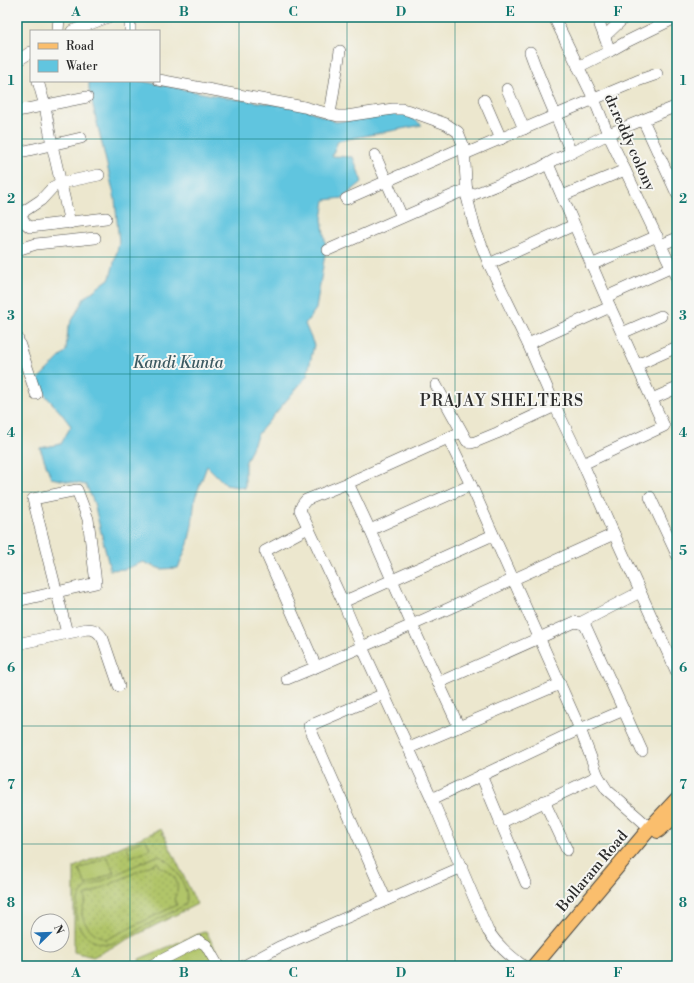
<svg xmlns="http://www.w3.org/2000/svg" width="694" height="983" viewBox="0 0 694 983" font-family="'Libre Bodoni',serif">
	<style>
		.grass { fill: url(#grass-dots); stroke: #6e784a }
		.pitch { fill: #b1c569; stroke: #6e784a; fill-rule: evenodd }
		.water { fill: #61c5df; stroke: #467885 }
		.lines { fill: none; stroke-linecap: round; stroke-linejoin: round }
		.minor-casing { stroke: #484743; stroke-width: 12 }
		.major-casing { stroke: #484743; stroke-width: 16 }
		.minor { stroke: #fff; stroke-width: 11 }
		.major { stroke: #fabe6d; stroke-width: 14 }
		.grid { fill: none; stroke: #0f766e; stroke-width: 1; stroke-opacity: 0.55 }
		.labels { text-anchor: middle; stroke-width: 4; stroke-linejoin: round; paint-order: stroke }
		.street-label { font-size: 15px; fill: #2b2b2b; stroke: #f6f6f2 }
		.water-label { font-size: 16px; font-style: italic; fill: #3b5961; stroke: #f6f6f2 }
		.neighbourhood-label { font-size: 16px; letter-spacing: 1px; fill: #2b2b2b; stroke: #f6f6f2 }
		.neatline { fill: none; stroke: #0f766e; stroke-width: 1.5 }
		.grid-label { font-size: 13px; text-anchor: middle; font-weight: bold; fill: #0f766e }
	</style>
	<defs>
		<pattern id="grass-dots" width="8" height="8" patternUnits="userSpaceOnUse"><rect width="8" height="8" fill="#b1c569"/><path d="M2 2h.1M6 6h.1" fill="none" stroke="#98a95b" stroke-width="1.8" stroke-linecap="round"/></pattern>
	</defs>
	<rect width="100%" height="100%" fill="#f6f6f2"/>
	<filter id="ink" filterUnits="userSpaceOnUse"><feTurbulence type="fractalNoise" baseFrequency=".025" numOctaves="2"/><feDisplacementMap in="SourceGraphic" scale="8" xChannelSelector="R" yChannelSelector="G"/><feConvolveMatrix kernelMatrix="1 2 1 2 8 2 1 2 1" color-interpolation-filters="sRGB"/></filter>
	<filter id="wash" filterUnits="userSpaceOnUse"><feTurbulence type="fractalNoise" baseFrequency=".012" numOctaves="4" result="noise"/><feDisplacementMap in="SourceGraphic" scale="16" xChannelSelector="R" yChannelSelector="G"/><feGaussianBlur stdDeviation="0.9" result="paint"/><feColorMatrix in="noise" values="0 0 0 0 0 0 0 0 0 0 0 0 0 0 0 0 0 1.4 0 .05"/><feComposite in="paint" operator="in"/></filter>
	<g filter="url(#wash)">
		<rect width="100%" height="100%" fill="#ece7ce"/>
		<polygon class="grass" points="161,829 197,904 93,957 74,952 74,867"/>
		<g class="pitch">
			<polygon points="146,839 150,849 131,857 127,847"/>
			<path d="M157,856C158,856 162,857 163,858C173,863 188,887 187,899C187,901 186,903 185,905L111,944C97,944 87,941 80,928C74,918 75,899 84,890C87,887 96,884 100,882C119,873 138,864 157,856ZM158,862L160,867C175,873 182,884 174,899L177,905L105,940C103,937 101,937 97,935C90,930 84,924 82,915C81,908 87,903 85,896Z"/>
			<polygon points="107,857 114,872 86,885 79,869"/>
			<polygon points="206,931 224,966 141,966 139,959"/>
		</g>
		<polygon class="water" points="89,81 141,81 228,98 303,108 336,122 403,111 422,125 338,141 332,156 353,157 362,182 343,198 325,200 322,219 326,248 316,309 305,324 314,345 307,376 258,434 245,464 245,488 226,485 207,466 195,498 192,525 188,544 178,568 161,569 143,562 125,569 110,570 94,503 86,485 51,478 40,448 61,444 71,426 61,413 45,395 37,380 66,351 68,328 84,298 110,278 119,243 115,199 89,89"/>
	</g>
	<g filter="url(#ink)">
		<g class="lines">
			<g class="minor-casing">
				<g id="minor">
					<polyline points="130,17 130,31"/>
					<polyline points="554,17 594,99 608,134 677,279"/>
					<polyline points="58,31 59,17"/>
					<polyline points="72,31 108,17"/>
					<polyline points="605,36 625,17"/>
					<polyline points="610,51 626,42 671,20"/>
					<path d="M530,52C542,86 558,119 571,153"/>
					<polyline points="17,61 31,52"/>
					<polyline points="578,67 610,51 600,25 601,17"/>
					<polyline points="159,80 304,107 330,114 338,116 346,116 393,109 402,109 410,111 446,124 458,132 464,147 467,197 475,229 489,264 528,344 555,406 583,464 614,534 677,673"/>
					<polyline points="38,81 45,106 52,145 70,223"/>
					<polyline points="507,89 524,129"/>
					<polyline points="484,100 501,139"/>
					<polyline points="17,111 87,97"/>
					<polyline points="330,114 340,51"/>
					<polyline points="643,120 677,194"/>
					<polyline points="25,151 81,138"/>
					<polyline points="465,154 556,115 637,81 657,74"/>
					<polyline points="375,155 402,217"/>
					<polyline points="548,164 610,307 664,426 583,464"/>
					<polyline points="562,196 625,170"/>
					<polyline points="467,197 540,168 556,159 571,153 608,134 677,106"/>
					<polyline points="346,199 464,147"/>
					<polyline points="17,208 25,223 30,227 106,218"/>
					<polyline points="20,214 41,200 53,187 61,183 99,175"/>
					<polyline points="661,245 677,238"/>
					<polyline points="17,250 36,244 95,238"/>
					<polyline points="328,250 467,189"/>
					<polyline points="489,264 574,225"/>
					<polyline points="591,265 657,236"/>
					<polyline points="606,297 672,267"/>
					<polyline points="622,333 661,316"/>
					<polyline points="17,337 36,394"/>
					<polyline points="528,344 610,307"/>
					<polyline points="637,365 677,347"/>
					<polyline points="436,385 467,441 471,443 475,442 497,433 555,406"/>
					<polyline points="652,399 677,388"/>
					<polyline points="461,432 448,438 471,485 580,729 598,776 607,790 650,828"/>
					<path d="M448,438L348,483L306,500L302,505L300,510L343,602L362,647L432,799L488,931C499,947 508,954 523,966"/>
					<polyline points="348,483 370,530 412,625 459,727"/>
					<polyline points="650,497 677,555"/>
					<polyline points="308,528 265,551 316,667 412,625 614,534"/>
					<polyline points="370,530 471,485"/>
					<polyline points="17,601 96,583 88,519 77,490 33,499 67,633"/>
					<polyline points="343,602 493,535"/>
					<polyline points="580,623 640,592"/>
					<path d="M17,644L87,629C95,629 99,632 103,639L119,686"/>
					<polyline points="287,679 316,667"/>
					<polyline points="438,683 575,622 580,623 585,625 642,751"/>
					<polyline points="384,694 309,726 386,900"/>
					<polyline points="409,748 560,684"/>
					<polyline points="481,775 526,883"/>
					<polyline points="432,799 580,729 624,710"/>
					<polyline points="544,801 567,850"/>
					<polyline points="500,823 598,776"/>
					<polyline points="150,966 199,941 206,945 218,966"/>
					<polyline points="244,966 279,947 462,867"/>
				</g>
			</g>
			<g class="major-casing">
				<g id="major">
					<polyline points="658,831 677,814"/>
					<polyline points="534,966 650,828 677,799"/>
				</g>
			</g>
			<use href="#minor" class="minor"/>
			<use href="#major" class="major"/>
		</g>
	</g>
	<path class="grid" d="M130,17V31M239,17V966M347,17V966M455,17V966M564,17V966M130,81V966M17,139H677M17,257H677M17,374H677M17,492H677M17,609H677M17,726H677M17,844H677"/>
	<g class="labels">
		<g class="street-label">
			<text transform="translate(630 142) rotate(66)" y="5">dr.reddy colony</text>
			<text transform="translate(592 871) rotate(-50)" y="5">Bollaram Road</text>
		</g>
		<g class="water-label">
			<text x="178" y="368">Kandi Kunta</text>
		</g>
		<g class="neighbourhood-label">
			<text x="502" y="406">PRAJAY SHELTERS</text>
		</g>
	</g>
	<rect width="694" height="983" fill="none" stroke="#f6f6f2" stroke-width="44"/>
	<rect x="30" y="30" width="130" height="52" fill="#f6f6f2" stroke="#a5a5a2"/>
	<rect x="38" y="43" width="20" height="6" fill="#fabe6d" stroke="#a5a5a2"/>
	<text x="66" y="50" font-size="12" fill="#2b2b2b">Road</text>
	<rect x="38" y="60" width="20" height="12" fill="#61c5df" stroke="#a5a5a2"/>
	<text x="66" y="70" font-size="12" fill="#2b2b2b">Water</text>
	<g transform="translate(50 933) rotate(67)"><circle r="19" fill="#f6f6f2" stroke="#a5a5a2"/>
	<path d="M0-3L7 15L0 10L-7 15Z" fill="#1f6fb2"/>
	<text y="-6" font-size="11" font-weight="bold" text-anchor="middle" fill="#2b2b2b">N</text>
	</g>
	<rect x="22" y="22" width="650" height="939" class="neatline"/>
	<g class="grid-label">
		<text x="76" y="16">A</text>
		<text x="184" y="16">B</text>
		<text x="293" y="16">C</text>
		<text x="401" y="16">D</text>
		<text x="510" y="16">E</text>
		<text x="618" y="16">F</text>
		<text x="11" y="85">1</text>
		<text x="683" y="85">1</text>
		<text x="11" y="203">2</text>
		<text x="683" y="203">2</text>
		<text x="11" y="320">3</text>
		<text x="683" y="320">3</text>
		<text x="11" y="437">4</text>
		<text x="683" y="437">4</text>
		<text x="11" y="555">5</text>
		<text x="683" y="555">5</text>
		<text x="11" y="672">6</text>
		<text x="683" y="672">6</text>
		<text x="11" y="789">7</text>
		<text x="683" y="789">7</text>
		<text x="11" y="907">8</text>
		<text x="683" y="907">8</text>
		<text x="76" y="977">A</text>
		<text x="184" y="977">B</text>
		<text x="293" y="977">C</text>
		<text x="401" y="977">D</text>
		<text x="510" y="977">E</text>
		<text x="618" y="977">F</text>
	</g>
</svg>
